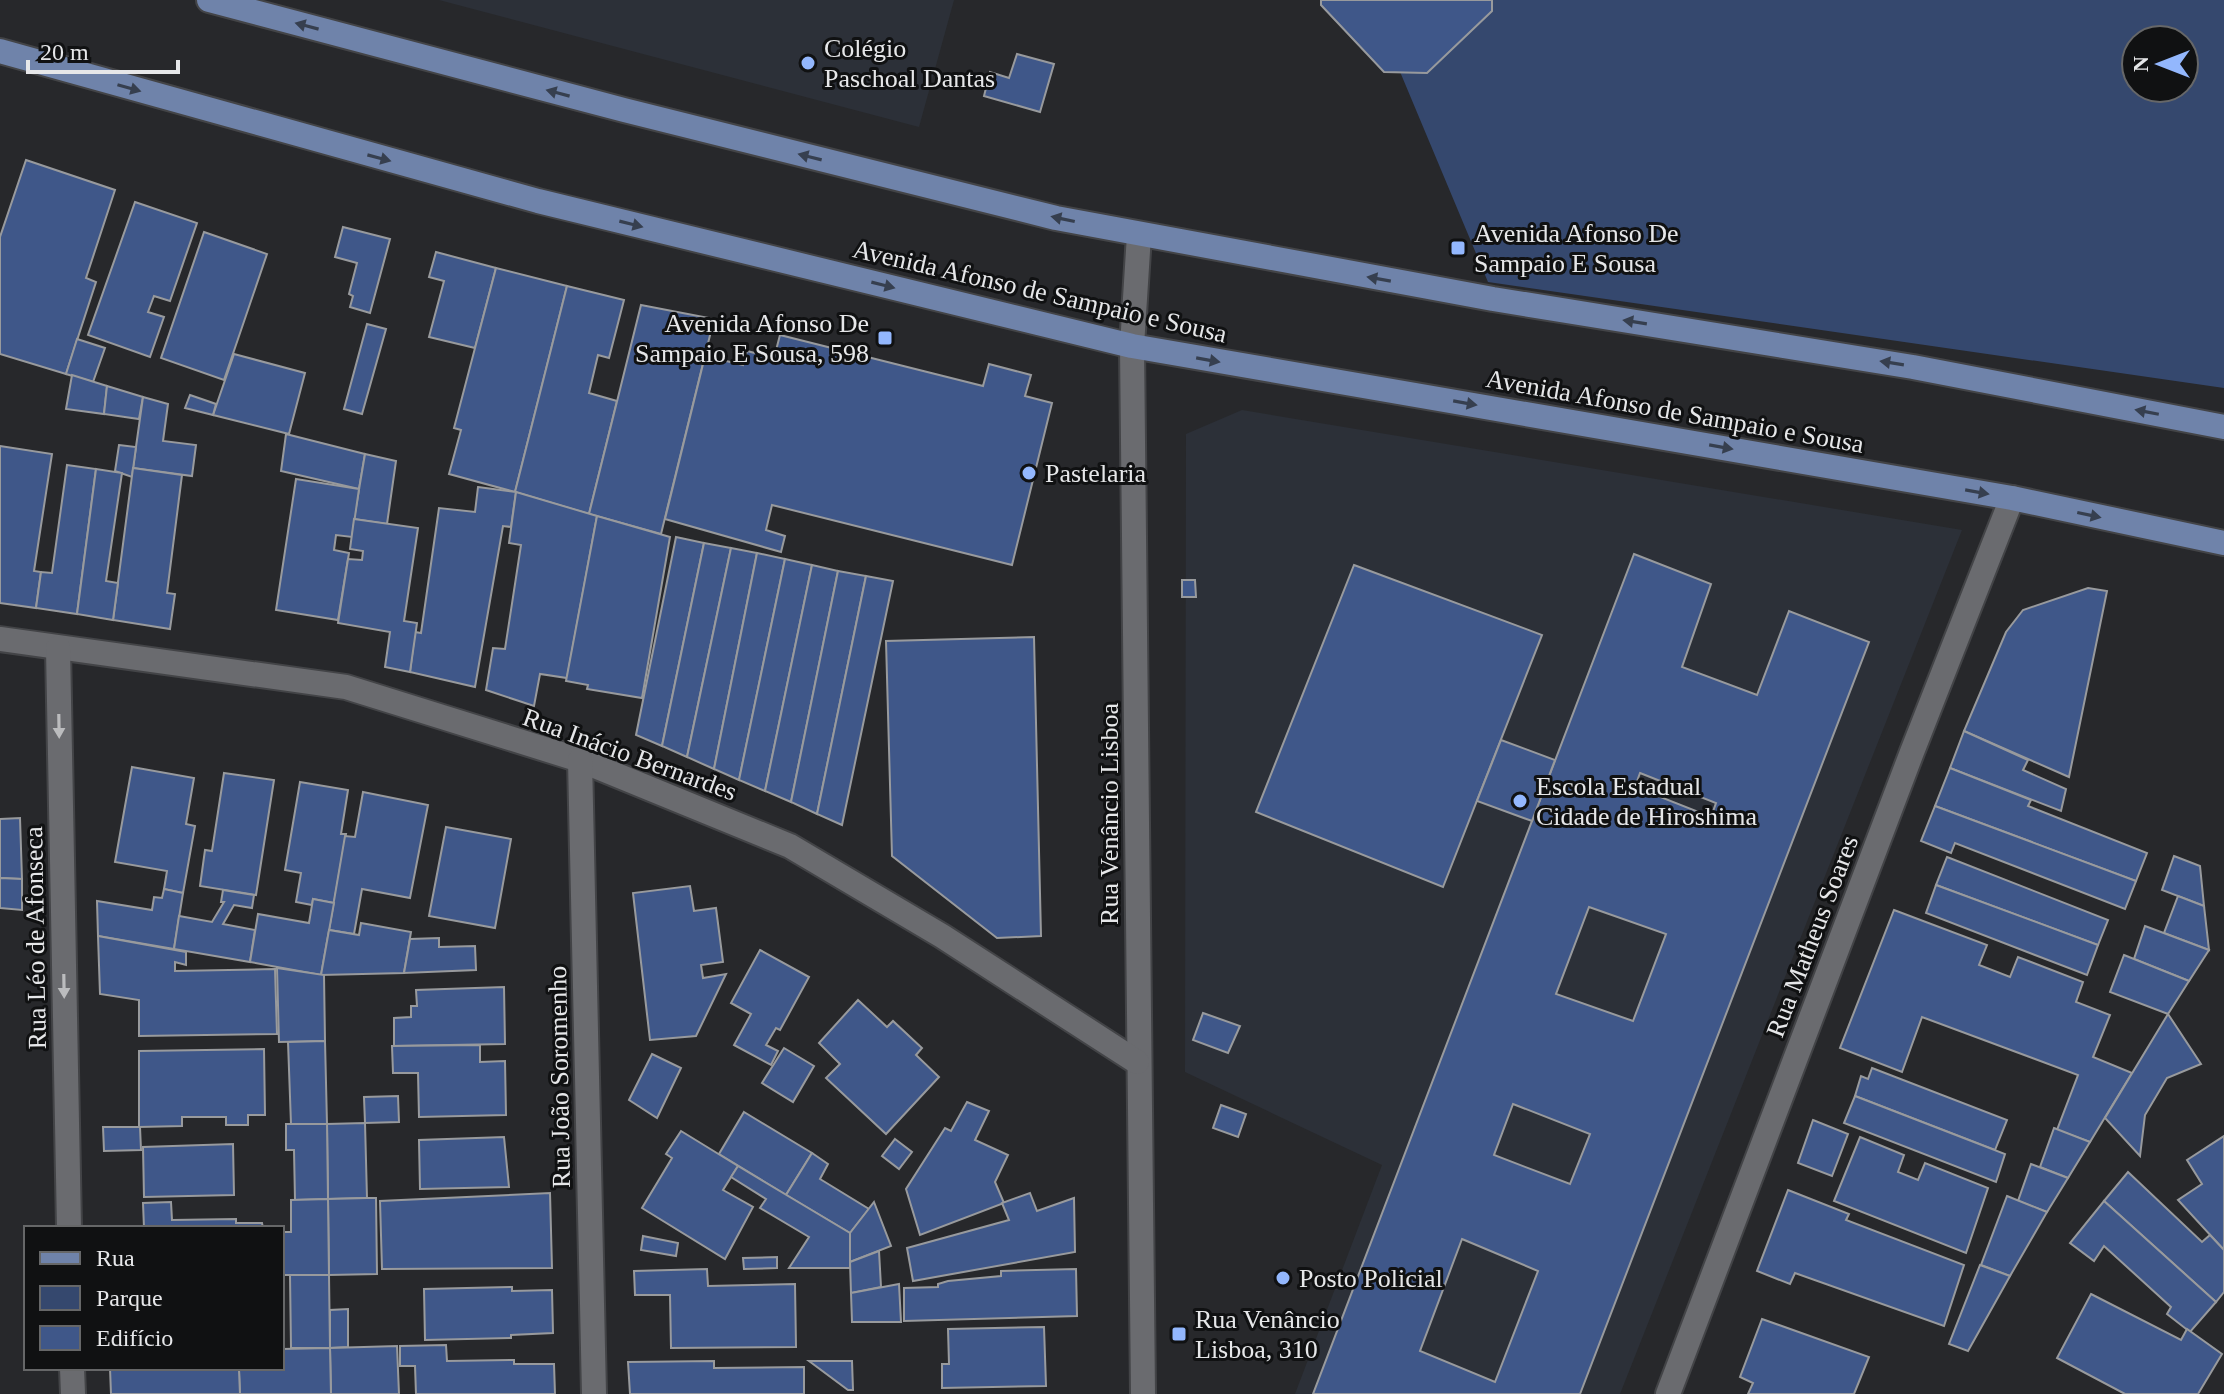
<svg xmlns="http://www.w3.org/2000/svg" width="2224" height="1394" viewBox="0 0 2224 1394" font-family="'Times New Roman',serif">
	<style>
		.built { fill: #2c3038 }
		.green { fill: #35486e; fill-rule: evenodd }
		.building { fill: #3f5789; stroke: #989a9d; stroke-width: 2; fill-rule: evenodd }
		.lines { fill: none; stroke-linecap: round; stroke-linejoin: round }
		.minor-casing { stroke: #434447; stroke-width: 28 }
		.major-casing { stroke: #434447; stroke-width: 28 }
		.minor { stroke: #6a6b6f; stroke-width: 24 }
		.major { stroke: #6f83aa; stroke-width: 24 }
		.oneway { fill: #363f4f }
		.oneway2 { fill: #bbbcbe }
		.poi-dot { fill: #93b7fd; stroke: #101112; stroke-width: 3 }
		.labels { text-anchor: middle; stroke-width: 6; stroke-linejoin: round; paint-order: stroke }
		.poi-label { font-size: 26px; fill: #e6e7e9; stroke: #101112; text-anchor: start }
		.street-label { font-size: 26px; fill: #e6e7e9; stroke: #101112 }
	</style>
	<rect width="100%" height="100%" fill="#27282b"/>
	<g class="built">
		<polygon points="439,0 954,0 919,127"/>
		<polygon points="1242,410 1962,530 1620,1394 1295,1394 1382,1165 1185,1072 1186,434"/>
	</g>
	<path class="green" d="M1370,0H2224V388L1488,282ZM2136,40H2184V88H2136Z"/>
	<g class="building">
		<polygon points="1321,0 1492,0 1492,11 1427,73 1384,72 1321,5"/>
		<polygon points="1017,54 1054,64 1040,112 984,96 990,72 1009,78"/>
		<polygon points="26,160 115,190 86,278 96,282 66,374 0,354 0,237"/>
		<polygon points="135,202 197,223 170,301 154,296 148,312 164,317 150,357 88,335"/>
		<polygon points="343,227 390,239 370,313 350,307 353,296 349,294 357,263 335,257"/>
		<polygon points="204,232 267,254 224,380 161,358"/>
		<polygon points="436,252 496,268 475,348 429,337 444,281 429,277"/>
		<polygon points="496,268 567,286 515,492 449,474 461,430 454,428"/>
		<polygon points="567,286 624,300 609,358 598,355 589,393 617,401 589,514 515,492"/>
		<polygon points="641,305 714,319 661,534 589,514"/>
		<polygon points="367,324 386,329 362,414 344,409"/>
		<polygon points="780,335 983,386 989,364 1031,375 1025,396 1052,403 1012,565 772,505 766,530 785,536 781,552 665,519 705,356 743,365 747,351 774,358"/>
		<polygon points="77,339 105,348 93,382 66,374"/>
		<polygon points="234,354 305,373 289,434 213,415"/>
		<polygon points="72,375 107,386 104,414 66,409"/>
		<polygon points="107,386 143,397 139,419 104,414"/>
		<polygon points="190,395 216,404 213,415 185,408"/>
		<polygon points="143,397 168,404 163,441 196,445 192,476 133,468"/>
		<polygon points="286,434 365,454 359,489 281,471"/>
		<polygon points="119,445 136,447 132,477 115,471"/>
		<polygon points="0,446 52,454 34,571 41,572 36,608 0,603"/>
		<polygon points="365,454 396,461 387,524 354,519"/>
		<polygon points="67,465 96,469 77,614 36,608 41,572 52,573"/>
		<polygon points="133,468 182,475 167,593 175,594 170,629 113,620"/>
		<polygon points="96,469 122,473 106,581 118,583 113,620 77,614"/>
		<polygon points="296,479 359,489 352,537 336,535 334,550 349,553 338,620 276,610"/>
		<polygon points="478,487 516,492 511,527 503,526 475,687 410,672 415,632 421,633 439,508 475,512"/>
		<polygon points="516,492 597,516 567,678 540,674 534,706 486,690 493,648 505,649 521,545 509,543"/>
		<polygon points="597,516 670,537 642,698 587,689 588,685 566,681"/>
		<polygon points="354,519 418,528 404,621 417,623 410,672 385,667 390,632 338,623 348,559 362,560 363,551 350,549"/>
		<polygon points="676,537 704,543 662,746 636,735"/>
		<polygon points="704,543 731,548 687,757 662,746"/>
		<polygon points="731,548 757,553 714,769 687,757"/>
		<polygon points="757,553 785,559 739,780 714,769"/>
		<path d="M1634,554L1711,584L1682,667L1757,695L1789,611L1869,642L1580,1394H1313ZM1640,773L1716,803L1711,817L1635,787ZM1589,907L1666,934L1633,1021L1556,994ZM1513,1104L1590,1134L1570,1184L1494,1155ZM1462,1239L1538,1271L1495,1382L1420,1351Z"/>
		<polygon points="785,559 812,565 765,791 739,780"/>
		<polygon points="812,565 838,571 791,802 765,791"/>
		<polygon points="1354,565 1542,635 1443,887 1256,812"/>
		<polygon points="838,571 866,576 817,814 791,802"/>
		<polygon points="866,576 893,581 842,825 817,814"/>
		<polygon points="1182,580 1195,580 1196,597 1182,597"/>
		<polygon points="2088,588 2107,591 2069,777 1964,731 2006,632 2023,610"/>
		<polygon points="1034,637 1041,936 997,938 892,856 886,641"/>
		<polygon points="1964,731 2028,760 2023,770 2066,789 2061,811 1950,768"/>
		<polygon points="1501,740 1555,760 1532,821 1477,801"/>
		<polygon points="132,767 194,778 186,824 195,826 183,893 164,889 167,871 115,862"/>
		<polygon points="1950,768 2031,800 2028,806 2147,853 2136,881 1935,806"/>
		<polygon points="224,773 274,780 256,895 200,886 205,850 212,851"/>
		<polygon points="300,782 348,790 341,834 346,834 334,903 313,899 312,905 296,902 301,873 285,870"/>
		<polygon points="363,792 428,805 410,898 362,889 354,934 329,930 345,836 355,837"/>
		<polygon points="1935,806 2136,881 2125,909 1955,843 1951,853 1921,841"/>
		<polygon points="20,818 22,879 0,878 0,819"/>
		<polygon points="446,827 511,839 495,928 429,916"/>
		<polygon points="2174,856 2200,866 2204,906 2162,890"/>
		<polygon points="1947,857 2108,920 2098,945 1936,885"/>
		<polygon points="0,878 22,879 22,910 0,908"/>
		<polygon points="1936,885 2098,945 2087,975 1926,913"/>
		<polygon points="690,886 694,911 716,908 723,962 701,965 703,978 726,974 696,1036 650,1040 633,893"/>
		<polygon points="164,889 183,893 174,949 98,936 97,901 152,910 154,897 162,898"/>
		<polygon points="223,890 254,895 252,908 234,905 223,924 255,930 250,962 174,949 179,916 212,922 224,902 221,902"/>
		<polygon points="2178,896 2204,906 2209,950 2164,933"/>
		<polygon points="313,899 334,903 321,975 250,962 258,914 309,923"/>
		<polygon points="1894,910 1987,945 1979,965 2010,977 2018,957 2083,982 2076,1002 2110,1015 2093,1057 2132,1073 2090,1142 2057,1130 2078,1075 1922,1017 1902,1072 1840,1048"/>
		<polygon points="361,923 411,932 404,973 321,975 329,930 359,935"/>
		<polygon points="2145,926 2209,950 2189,981 2134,959"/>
		<polygon points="98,936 186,952 186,965 175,962 175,971 275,969 277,1034 139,1036 139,1000 100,994"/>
		<polygon points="439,938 439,947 475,946 476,970 404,973 410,939"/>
		<polygon points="760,950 809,977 780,1030 776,1028 766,1045 778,1051 771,1065 734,1045 751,1014 731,1003"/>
		<polygon points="2124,955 2189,981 2168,1014 2110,992"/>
		<polygon points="277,968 324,975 325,1041 279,1042"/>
		<polygon points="504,987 505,1044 394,1046 394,1018 411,1017 411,1006 417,1006 416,990"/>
		<polygon points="858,1000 887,1027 893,1021 922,1048 916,1055 939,1077 886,1134 826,1078 840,1064 819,1043"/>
		<polygon points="1203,1013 1240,1026 1228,1053 1193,1040"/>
		<polygon points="2168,1014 2201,1064 2167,1078 2145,1115 2140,1156 2105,1118"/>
		<polygon points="325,1041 327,1124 291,1124 288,1042"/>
		<polygon points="480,1045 480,1062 505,1061 506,1115 419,1117 418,1073 393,1073 392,1046"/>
		<polygon points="784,1048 814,1066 793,1102 762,1083"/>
		<polygon points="264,1049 265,1115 248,1115 248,1125 226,1125 226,1117 182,1117 182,1126 139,1127 139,1051"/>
		<polygon points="652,1054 681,1068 657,1118 629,1100"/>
		<polygon points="1872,1068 2007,1120 1995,1150 1855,1096 1861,1076 1868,1079"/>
		<polygon points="398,1096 399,1122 365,1123 364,1097"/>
		<polygon points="1855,1096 2005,1154 1996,1182 1844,1123"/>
		<polygon points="967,1102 989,1111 975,1140 1008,1155 995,1182 1004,1203 920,1235 906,1189 945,1128 951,1131"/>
		<polygon points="1221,1105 1246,1114 1238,1137 1213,1128"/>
		<polygon points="744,1112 812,1153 786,1195 719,1154"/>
		<polygon points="1813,1120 1848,1134 1832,1176 1798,1163"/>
		<polygon points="365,1123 367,1198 328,1199 327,1124"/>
		<polygon points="286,1124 327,1124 328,1199 295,1200 294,1150 286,1150"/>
		<polygon points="103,1127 140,1127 141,1150 104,1151"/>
		<polygon points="2054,1128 2090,1142 2068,1178 2040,1167"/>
		<polygon points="681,1131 738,1166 723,1190 753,1207 725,1259 642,1208 672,1158 666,1154"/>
		<polygon points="2224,1136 2224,1250 2178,1200 2202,1184 2187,1160"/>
		<polygon points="504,1137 509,1187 420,1189 419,1140"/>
		<polygon points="1860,1137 1904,1155 1898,1172 1918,1180 1925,1163 1988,1188 1966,1253 1834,1201"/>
		<polygon points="895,1139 912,1152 899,1169 882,1156"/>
		<polygon points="233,1144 234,1195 144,1197 143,1147"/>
		<polygon points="812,1153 828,1164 820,1179 869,1209 850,1233 786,1195"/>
		<polygon points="2031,1164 2068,1178 2047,1212 2018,1201"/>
		<polygon points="738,1166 850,1233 850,1268 789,1268 809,1237 760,1208 766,1199 731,1177"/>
		<polygon points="2128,1172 2202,1242 2210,1235 2224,1250 2224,1292 2216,1302 2104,1201"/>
		<polygon points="1788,1190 1849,1214 1846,1220 1964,1265 1944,1326 1795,1273 1790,1284 1757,1271"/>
		<polygon points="550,1193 552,1268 382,1269 380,1201"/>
		<polygon points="1030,1193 1037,1211 1074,1198 1075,1252 913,1281 907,1248 1009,1220 1002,1203"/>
		<polygon points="2007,1196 2047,1212 2010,1276 1981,1265"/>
		<polygon points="367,1198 376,1198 377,1274 329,1275 328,1199"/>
		<polygon points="328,1199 329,1275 282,1275 282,1232 291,1232 291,1200"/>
		<polygon points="2104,1201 2216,1302 2190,1332 2167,1314 2171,1307 2104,1246 2094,1261 2070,1243"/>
		<polygon points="171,1202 172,1220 236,1219 236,1223 262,1223 263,1228 144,1228 143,1203"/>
		<polygon points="874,1202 891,1246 850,1262 850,1233"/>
		<polygon points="643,1236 678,1243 676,1256 641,1250"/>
		<polygon points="879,1251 881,1287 851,1293 850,1262"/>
		<polygon points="777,1257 777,1268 744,1269 743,1258"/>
		<polygon points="1980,1265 2010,1276 1968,1351 1949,1344"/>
		<polygon points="707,1269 708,1286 795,1284 796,1347 671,1348 670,1295 635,1295 634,1271"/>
		<polygon points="1076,1269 1077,1316 904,1321 904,1288 938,1287 938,1284 948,1281 1001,1276 1001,1271"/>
		<polygon points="290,1275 329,1275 330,1348 291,1348"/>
		<polygon points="899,1284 901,1322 852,1322 851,1293"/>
		<polygon points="512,1287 512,1291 552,1290 553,1333 511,1335 511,1338 425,1340 424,1289"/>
		<polygon points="2091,1294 2181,1340 2187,1329 2222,1354 2198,1394 2125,1394 2057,1358"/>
		<polygon points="348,1309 348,1347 330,1348 330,1310"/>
		<polygon points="1762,1319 1869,1357 1854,1394 1748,1394 1753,1383 1740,1377"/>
		<polygon points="1044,1327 1046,1386 942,1388 942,1364 949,1364 948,1329"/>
		<polygon points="446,1345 447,1361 514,1360 514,1364 554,1364 555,1394 416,1394 415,1366 400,1366 400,1346"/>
		<polygon points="397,1346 399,1394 331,1394 330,1348"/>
		<polygon points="330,1348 331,1394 240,1394 239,1370 233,1368 282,1368 282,1349"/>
		<polygon points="714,1361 714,1368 804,1367 804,1394 630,1394 628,1362"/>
		<polygon points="809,1361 852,1361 853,1390 848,1390"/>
		<polygon points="110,1368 239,1370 240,1394 111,1394"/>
	</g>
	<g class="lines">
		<g class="minor-casing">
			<g id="minor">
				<polyline points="1139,235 1132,346 1143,1394"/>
				<polyline points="0,639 346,687 580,760 790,846 942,936 1137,1062"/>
				<polyline points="58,648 69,1228"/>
				<polyline points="580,760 594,1394"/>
				<polyline points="72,1368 73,1394"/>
				<polyline points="1668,1394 1912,752 2012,498"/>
			</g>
		</g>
		<g class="major-casing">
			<g id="major">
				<polyline points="209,0 624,110 1056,218 1493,299 1913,367 2224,427"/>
				<polyline points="0,51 538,201 1132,346 2012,498 2224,543"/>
			</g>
		</g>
		<use href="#minor" class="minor"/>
		<use href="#major" class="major"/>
	</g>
	<defs><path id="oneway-solid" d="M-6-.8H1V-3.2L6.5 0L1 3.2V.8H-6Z" transform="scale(2)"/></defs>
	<g class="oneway">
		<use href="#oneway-solid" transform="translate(307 26) rotate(-165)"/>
		<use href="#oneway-solid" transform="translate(129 88) rotate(16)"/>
		<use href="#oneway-solid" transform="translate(558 93) rotate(-165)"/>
		<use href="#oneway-solid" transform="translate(810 157) rotate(-166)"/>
		<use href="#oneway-solid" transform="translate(379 158) rotate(15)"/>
		<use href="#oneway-solid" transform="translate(1063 219) rotate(-168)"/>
		<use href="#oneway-solid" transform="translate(631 224) rotate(14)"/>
		<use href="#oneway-solid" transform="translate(1379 279) rotate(-170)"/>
		<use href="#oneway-solid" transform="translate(883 285) rotate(14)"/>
		<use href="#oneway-solid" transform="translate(1635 322) rotate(-171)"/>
		<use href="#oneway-solid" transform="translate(1208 360) rotate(10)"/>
		<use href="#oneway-solid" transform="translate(1892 363) rotate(-171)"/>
		<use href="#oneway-solid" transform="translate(1465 403) rotate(10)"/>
		<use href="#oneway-solid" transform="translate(2147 412) rotate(-169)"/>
		<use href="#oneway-solid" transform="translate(1721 447) rotate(10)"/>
		<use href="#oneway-solid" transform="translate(1977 492) rotate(10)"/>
		<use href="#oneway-solid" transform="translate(2089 515) rotate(12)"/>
	</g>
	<g class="oneway2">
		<use href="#oneway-solid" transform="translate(59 726) rotate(89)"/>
		<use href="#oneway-solid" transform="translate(64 986) rotate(89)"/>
	</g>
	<g class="poi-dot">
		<circle cx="808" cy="63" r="8"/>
		<rect x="1450" y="240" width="16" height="16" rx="4"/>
		<rect x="877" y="330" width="16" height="16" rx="4"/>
		<circle cx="1029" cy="473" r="8"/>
		<circle cx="1520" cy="801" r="8"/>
		<circle cx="1283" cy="1278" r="8"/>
		<rect x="1171" y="1326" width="16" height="16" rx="4"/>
	</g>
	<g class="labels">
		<g class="poi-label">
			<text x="824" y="57">Colégio<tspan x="824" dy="30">Paschoal Dantas</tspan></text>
			<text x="1474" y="242">Avenida Afonso De<tspan x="1474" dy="30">Sampaio E Sousa</tspan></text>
			<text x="869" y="332" text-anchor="end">Avenida Afonso De<tspan x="869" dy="30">Sampaio E Sousa, 598</tspan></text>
			<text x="1045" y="482">Pastelaria</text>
			<text x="1536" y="795">Escola Estadual<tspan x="1536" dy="30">Cidade de Hiroshima</tspan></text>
			<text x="1299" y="1287">Posto Policial</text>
			<text x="1195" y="1328">Rua Venâncio<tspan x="1195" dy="30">Lisboa, 310</tspan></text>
		</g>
		<g class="street-label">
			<text transform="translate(1040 291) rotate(13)" y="9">Avenida Afonso de Sampaio e Sousa</text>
			<text transform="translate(1675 411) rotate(10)" y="9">Avenida Afonso de Sampaio e Sousa</text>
			<text transform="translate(630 754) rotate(20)" y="9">Rua Inácio Bernardes</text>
			<text transform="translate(1109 814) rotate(-90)" y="9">Rua Venâncio Lisboa</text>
			<text transform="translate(1812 936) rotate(-69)" y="9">Rua Matheus Soares</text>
			<text transform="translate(35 938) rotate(-91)" y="9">Rua Léo de Afonseca</text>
			<text transform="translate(559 1077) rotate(-91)" y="9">Rua João Soromenho</text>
		</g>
	</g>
	<rect x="24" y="1226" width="260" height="144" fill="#101112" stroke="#666768" stroke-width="2"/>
	<rect x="40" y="1252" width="40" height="12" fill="#6f83aa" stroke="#666768" stroke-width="2"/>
	<text x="96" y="1266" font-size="24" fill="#e6e7e9">Rua</text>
	<rect x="40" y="1286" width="40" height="24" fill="#35486e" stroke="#666768" stroke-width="2"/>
	<text x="96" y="1306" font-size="24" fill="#e6e7e9">Parque</text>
	<rect x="40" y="1326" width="40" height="24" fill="#3f5789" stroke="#666768" stroke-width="2"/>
	<text x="96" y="1346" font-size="24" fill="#e6e7e9">Edifício</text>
	<g transform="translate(2160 64) rotate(270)"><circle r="38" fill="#101112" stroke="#666768" stroke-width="2"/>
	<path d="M0-6L14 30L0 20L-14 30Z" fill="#93b7fd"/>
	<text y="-12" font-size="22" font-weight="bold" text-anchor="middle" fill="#e6e7e9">N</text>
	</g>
	<path d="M28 60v12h150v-12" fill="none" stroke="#e6e7e9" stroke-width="4"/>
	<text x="40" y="60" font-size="24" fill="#e6e7e9" stroke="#101112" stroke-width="6" paint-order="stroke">20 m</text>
</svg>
